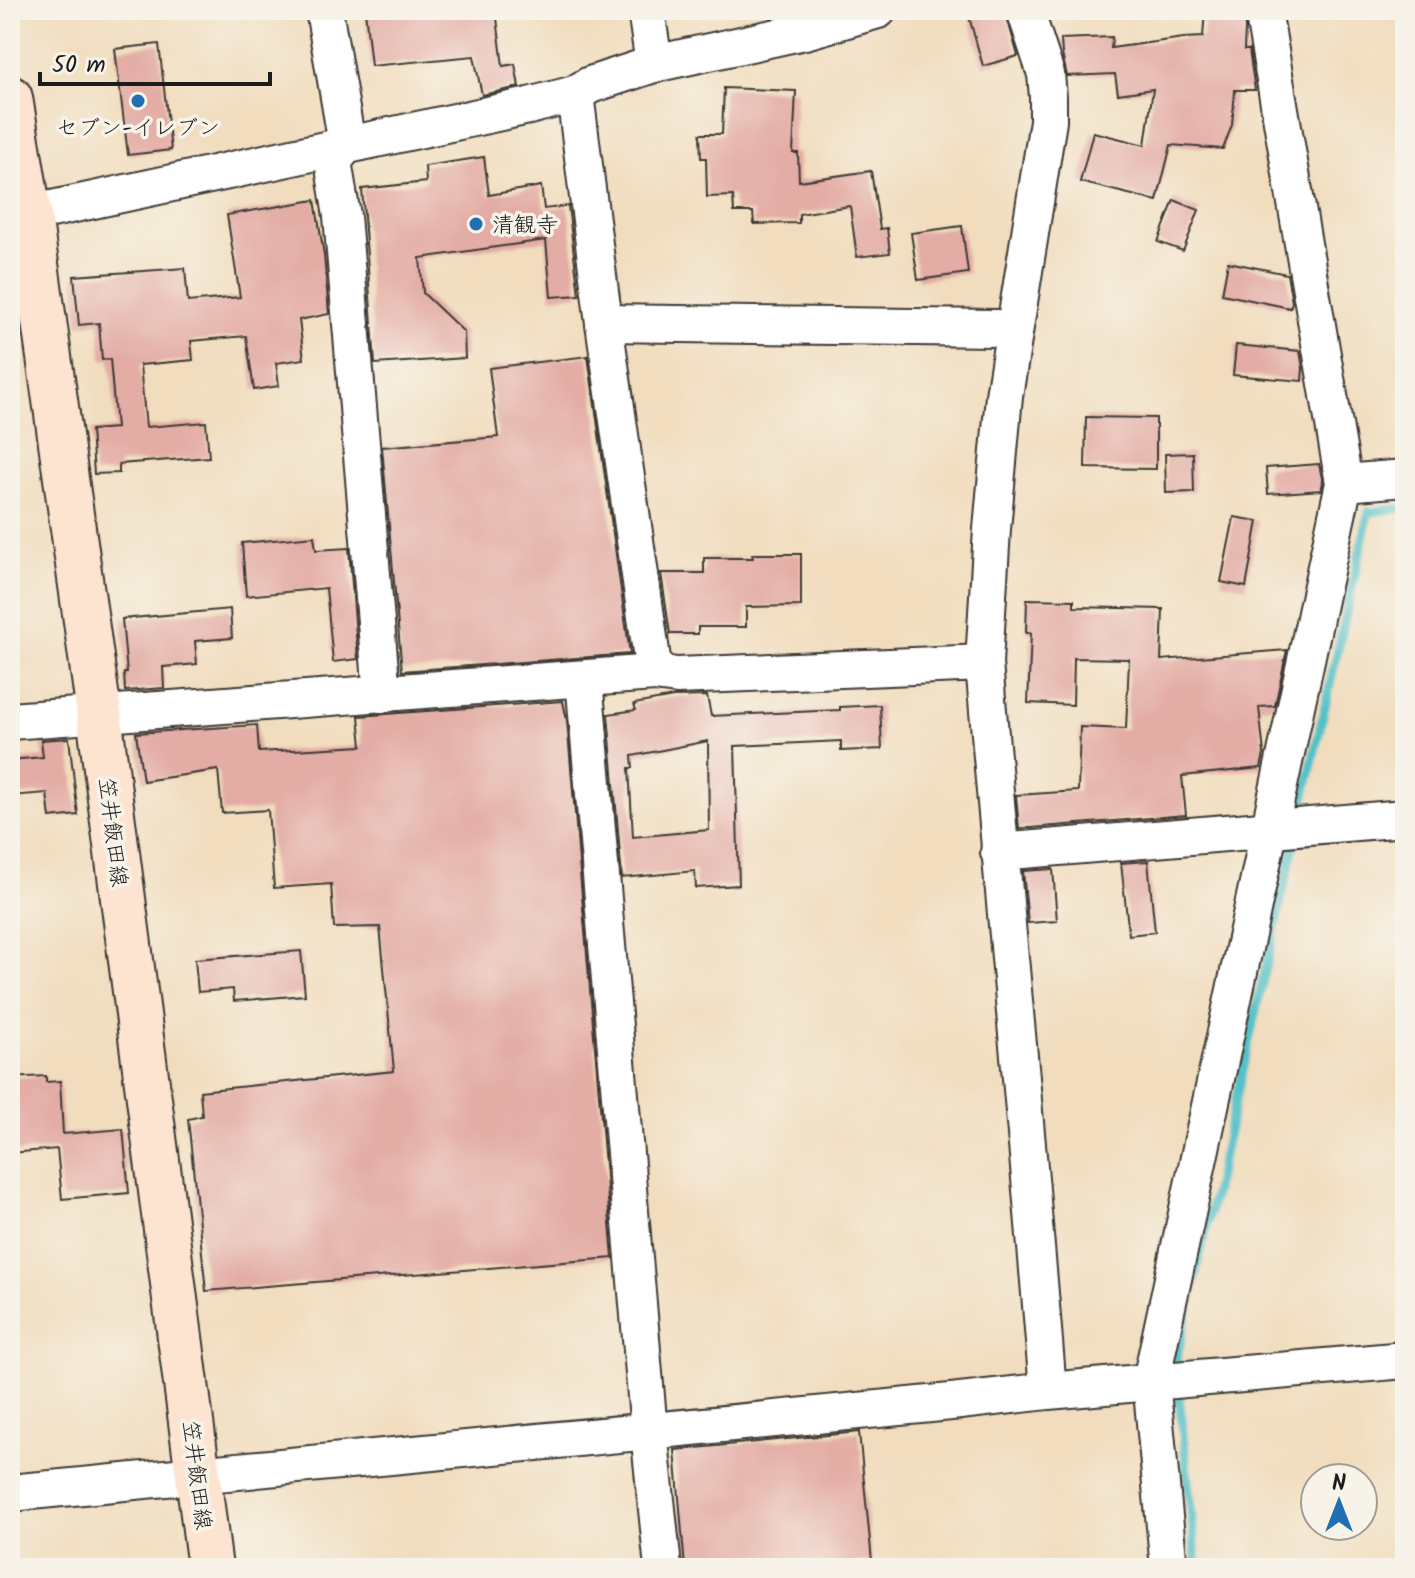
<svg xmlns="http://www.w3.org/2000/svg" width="1415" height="1578" viewBox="0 0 1415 1578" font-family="Kalam,'Klee One',sans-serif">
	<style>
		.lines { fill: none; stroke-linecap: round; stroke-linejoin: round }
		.stream { stroke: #53c1c9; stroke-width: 9 }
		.building { fill: #e3aca4; fill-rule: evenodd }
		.street-casing { stroke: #3c3934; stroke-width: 40 }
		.secondary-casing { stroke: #3c3934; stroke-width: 48 }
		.street { stroke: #fff; stroke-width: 36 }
		.secondary { stroke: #fde4d1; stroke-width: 44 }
		.poi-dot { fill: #1f6fb2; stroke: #f7f3e8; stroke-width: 3 }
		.labels { text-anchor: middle; stroke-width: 7; stroke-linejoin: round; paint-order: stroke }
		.poi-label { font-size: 22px; fill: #1c1c1c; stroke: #f7f3e8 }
		.street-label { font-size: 22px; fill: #1c1c1c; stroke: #f7f3e8 }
	</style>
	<rect width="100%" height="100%" fill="#f7f3e8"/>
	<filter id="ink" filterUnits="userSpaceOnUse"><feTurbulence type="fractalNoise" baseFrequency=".0125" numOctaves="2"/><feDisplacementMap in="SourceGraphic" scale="16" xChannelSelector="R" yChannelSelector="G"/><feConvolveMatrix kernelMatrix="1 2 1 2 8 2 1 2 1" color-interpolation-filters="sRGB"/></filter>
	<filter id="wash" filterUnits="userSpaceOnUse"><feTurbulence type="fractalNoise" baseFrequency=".006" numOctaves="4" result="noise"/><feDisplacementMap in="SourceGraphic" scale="32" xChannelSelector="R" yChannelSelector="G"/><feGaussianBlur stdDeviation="1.8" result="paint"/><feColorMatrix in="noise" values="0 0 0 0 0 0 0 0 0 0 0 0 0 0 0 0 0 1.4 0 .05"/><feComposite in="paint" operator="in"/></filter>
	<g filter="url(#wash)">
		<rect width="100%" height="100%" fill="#f1ddbe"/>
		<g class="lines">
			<g class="stream">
				<polyline points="1299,821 1369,512 1405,508"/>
				<polyline points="1177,1371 1176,1360 1296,835"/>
				<polyline points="1178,1386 1197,1568"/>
			</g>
		</g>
		<g id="blocks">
			<g class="building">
				<polygon points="365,10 496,10 503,66 515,64 519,87 482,95 474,56 371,66"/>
				<polygon points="994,10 1005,10 1018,56 983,66 969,17"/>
				<polygon points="1205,10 1243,10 1245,28 1244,50 1249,50 1255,90 1235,90 1232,125 1223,149 1171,145 1157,201 1080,182 1093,132 1145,145 1153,89 1118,94 1115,74 1067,76 1062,54 1061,39 1112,37 1111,48 1184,38 1203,37"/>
				<polygon points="159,44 171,150 128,155 115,49"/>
				<polygon points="724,88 796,91 793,153 798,153 799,181 871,171 880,229 887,228 890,253 857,257 850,206 799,214 799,223 754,224 753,212 734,212 733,196 707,197 706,158 701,158 700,134 722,134"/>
				<polygon points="484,157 489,195 541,186 544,209 568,206 579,295 551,297 546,240 420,258 423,293 464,332 465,358 375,364 362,189 426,182 425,166"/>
				<polygon points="315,200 324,255 329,314 299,320 304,359 276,363 279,386 254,390 246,336 191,341 193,360 140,365 146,427 206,422 209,457 119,464 119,473 94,474 91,430 116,428 110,359 102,360 99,323 79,325 74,276 185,268 188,302 240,297 227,215"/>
				<polygon points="1174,200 1199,210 1183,251 1158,242"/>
				<polygon points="962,226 968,273 918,280 911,233"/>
				<polygon points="1228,262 1287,274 1292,302 1290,308 1222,294"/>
				<polygon points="1236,345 1300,351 1303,368 1302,381 1233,375"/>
				<polygon points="588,356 630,654 402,671 382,447 498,437 489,368"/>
				<polygon points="1086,417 1156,418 1156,469 1085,468"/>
				<polygon points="1193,453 1194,492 1166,493 1165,454"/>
				<polygon points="1319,464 1323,483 1321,490 1268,494 1266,468"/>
				<polygon points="1234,517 1258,521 1246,587 1221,582"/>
				<polygon points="314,536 316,550 349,548 358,659 333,662 326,588 246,596 242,543"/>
				<polygon points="752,554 801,554 801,606 746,607 746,627 698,627 698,634 670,634 661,573 704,573 704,558 753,558"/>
				<polygon points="1027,599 1074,600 1074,607 1163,609 1161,660 1287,650 1275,706 1259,707 1264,754 1261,768 1182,776 1186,815 1019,829 1016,795 1078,791 1080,727 1126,729 1129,659 1074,658 1073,705 1028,703 1031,633 1026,633"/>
				<polygon points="230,609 232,638 195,641 197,664 163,667 164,688 125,691 124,673 127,673 122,619"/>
				<path d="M707,696L711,716L840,710V707L880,705L882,749L841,751V741L735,746L739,885L696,888L695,871L622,878L608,714L636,710L634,704L673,697ZM708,741L709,830L633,837L629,768H633L632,756Z"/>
				<polygon points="563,701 567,721 613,1258 206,1291 188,1119 202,1116 200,1091 394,1071 380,927 334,928 331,884 274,888 268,810 222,813 218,770 143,781 136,733 257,725 259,752 362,746 359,716"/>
				<polygon points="69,738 78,815 50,818 47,793 10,796 10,760 43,757 41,740"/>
				<polygon points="1148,861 1155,932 1129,935 1121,863"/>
				<polygon points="1053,869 1057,921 1028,923 1023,871"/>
				<polygon points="301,951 305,995 234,1001 233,989 198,992 195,959"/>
				<polygon points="46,1076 46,1082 60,1081 63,1134 123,1129 129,1193 62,1199 57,1149 10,1153 10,1078"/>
				<polygon points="859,1432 872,1561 792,1568 685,1568 675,1450"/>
			</g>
		</g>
	</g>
	<g filter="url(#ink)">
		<use href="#blocks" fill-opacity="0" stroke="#3c3934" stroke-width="2"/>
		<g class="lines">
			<g class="street-casing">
				<g id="street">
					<polyline points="324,10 347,144 333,161 342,216 382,694"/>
					<polyline points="646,10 654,64 805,31 878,10"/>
					<polyline points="575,94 604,323 654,673"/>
					<polyline points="10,218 529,106 575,94 590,85 654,64"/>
					<polyline points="604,323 997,328 1013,330"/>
					<polyline points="1344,483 1405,478"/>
					<polyline points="984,663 992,529 1004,396 1048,121 1048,97 1046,74 1025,10"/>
					<polyline points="584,679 649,1431 663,1568"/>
					<path d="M10,721L654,673L677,676L984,663C1004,906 1029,1148 1048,1391"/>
					<polyline points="999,852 1405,818"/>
					<polyline points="10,1493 951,1402 1048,1391 1405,1360"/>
					<polyline points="1169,1568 1151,1381 1344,483 1263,10"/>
				</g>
			</g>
			<g class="secondary-casing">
				<polyline id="secondary" points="10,98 29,214 99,714 210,1568"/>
			</g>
			<use href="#street" class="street"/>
			<use href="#secondary" class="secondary"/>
		</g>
	</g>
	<g class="poi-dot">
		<circle cx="138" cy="101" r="8"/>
		<circle cx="476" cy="224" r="8"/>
	</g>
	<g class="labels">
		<g class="poi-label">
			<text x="138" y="135">セブン-イレブン</text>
			<text x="492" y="232" text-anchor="start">清観寺</text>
		</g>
		<g class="street-label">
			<text transform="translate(114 832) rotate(83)" y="8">笠井飯田線</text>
			<text transform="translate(198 1475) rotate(83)" y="8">笠井飯田線</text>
		</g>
	</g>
	<rect width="1415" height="1578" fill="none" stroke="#f7f3e8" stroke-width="40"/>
	<g transform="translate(1339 1502)"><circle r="38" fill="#f7f3e8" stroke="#9f9d96" stroke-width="2"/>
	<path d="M0-6L14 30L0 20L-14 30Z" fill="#1f6fb2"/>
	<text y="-12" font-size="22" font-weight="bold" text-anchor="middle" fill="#1c1c1c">N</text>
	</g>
	<path d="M40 72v12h230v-12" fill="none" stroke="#1c1c1c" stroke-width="4"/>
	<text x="52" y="72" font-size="24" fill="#1c1c1c" stroke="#f7f3e8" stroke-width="6" paint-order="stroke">50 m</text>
</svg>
